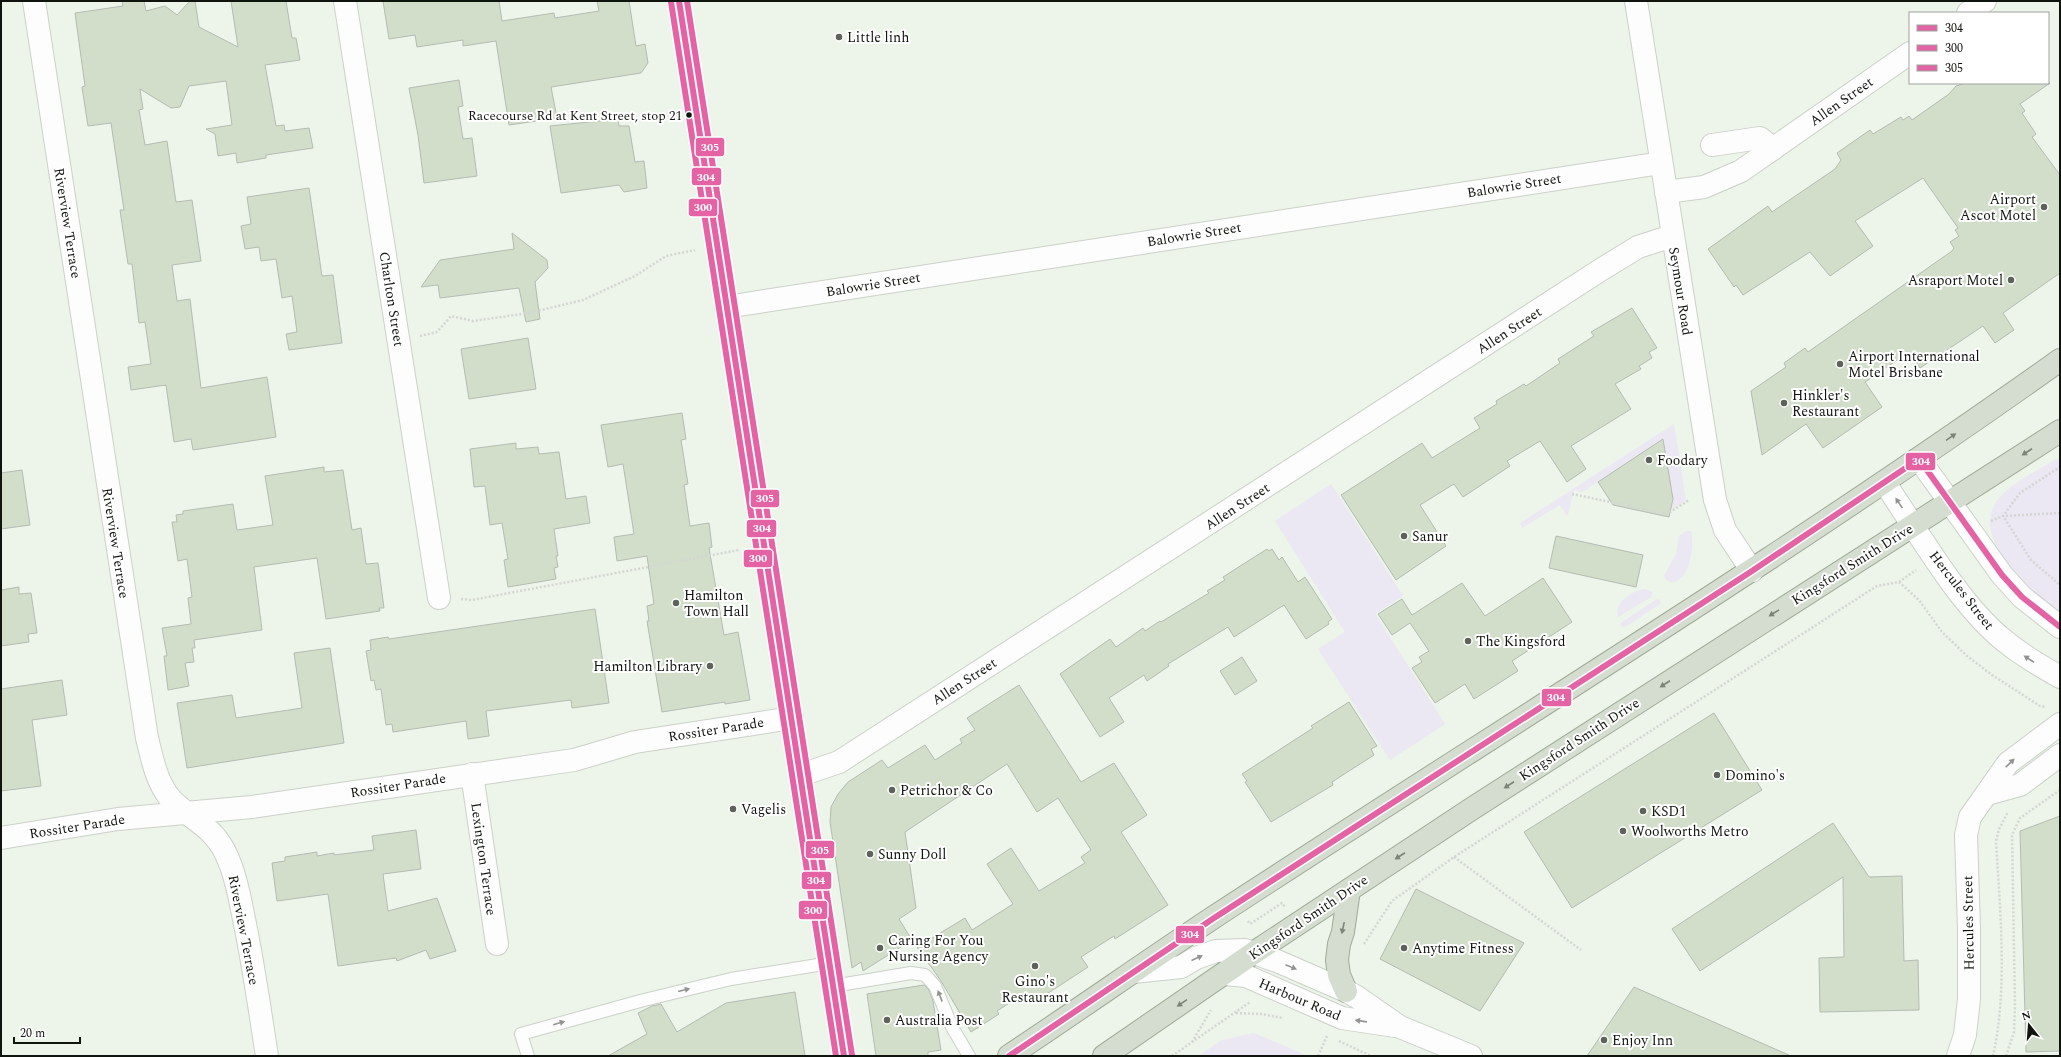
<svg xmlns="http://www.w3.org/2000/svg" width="2061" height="1057" viewBox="0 0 2061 1057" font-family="Spectral,serif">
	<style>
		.green { fill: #ebe7f3 }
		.building { fill: #d2deca; stroke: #b5bbb3 }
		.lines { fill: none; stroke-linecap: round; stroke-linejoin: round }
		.lane-casing { stroke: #ccd1c9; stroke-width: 14 }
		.street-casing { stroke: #ccd1c9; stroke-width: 24 }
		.secondary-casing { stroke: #ccd1c9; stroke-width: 24 }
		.highway-casing { stroke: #9fab99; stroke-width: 24 }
		.path { stroke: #d4d6d4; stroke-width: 2.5; stroke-dasharray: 2 2; stroke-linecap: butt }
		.lane { stroke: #fcfdfc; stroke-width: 12 }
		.street { stroke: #fcfdfc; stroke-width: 22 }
		.secondary { stroke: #fcfdfc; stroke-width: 22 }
		.highway { stroke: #d5ddd0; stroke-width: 22 }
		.bus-1-casing { stroke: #fff; stroke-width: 9 }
		.bus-2-casing { stroke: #fff; stroke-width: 9 }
		.bus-3-casing { stroke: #fff; stroke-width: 9 }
		.bus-1 { stroke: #e463a4; stroke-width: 6 }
		.bus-2 { stroke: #e463a4; stroke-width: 6 }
		.bus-3 { stroke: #e463a4; stroke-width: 6 }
		.oneway { fill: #7c8379 }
		.oneway2 { fill: #929491 }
		.poi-dot { fill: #5d625b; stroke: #fff; stroke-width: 1.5 }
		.bus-dot { fill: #10140e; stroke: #fff; stroke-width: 1.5 }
		.labels { text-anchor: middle; stroke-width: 4; stroke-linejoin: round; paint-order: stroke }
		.bus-label { font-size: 13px; fill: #10140e; stroke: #fff; text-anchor: end }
		.poi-label { font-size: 14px; fill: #10140e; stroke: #fff; text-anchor: start }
		.street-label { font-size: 14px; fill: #10140e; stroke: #fff }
		.line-badge { stroke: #fff; stroke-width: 1.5 }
		.badge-label { font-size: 11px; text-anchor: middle; font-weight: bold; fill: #fff }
	</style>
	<rect width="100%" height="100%" fill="#edf4ea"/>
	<g class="green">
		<polygon points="1674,424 1686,500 1671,510 1673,499 1663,439 1582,492 1574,490 1568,515 1567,516 1560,505 1522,528 1520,523"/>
		<path d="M2060,457V613C2030,591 1964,535 2001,496C2016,480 2041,469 2060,457Z"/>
		<polygon points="1331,484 1403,596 1375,614 1445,724 1390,760 1318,649 1345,632 1275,521"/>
		<path d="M1686,531H1691L1692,535C1693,549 1690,583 1670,582L1666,580L1664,576L1676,554L1679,536Z"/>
		<path d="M1645,589L1652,592L1651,597L1618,617C1613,603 1633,590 1645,589Z"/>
		<polygon points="1657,599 1660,600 1660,604 1625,627 1621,626 1621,623"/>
		<polygon points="1254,1033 1308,1056 1198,1056 1222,1040"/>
	</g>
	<g class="building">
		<polygon points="122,1 144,1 146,11 165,6 177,15 190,1 195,1 199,27 238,47 231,1 286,1 292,38 296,38 300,60 265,65 272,103 276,126 284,125 285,131 309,128 313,148 266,155 266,158 237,163 236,153 218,156 215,134 206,129 232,125 226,81 189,86 180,107 171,108 140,89 143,109 139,110 145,145 167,141 176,202 192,200 201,261 172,265 177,301 190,299 201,388 267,377 276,437 193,450 191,439 174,442 166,385 131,390 128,367 151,364 145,322 139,323 132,264 128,264 120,210 124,210 111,123 88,126 82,87 85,86 75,13 123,6"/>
		<polygon points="383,1 499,1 502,21 554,13 555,18 599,11 597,1 629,1 636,46 645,44 648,63 641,73 551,87 557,118 509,125 496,41 463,46 463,40 417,47 415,35 389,39"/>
		<polygon points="459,80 463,106 458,107 463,139 472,138 477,176 424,183 418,135 409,88"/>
		<polygon points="1965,83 2050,83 2020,104 2025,111 2022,113 2036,134 2032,137 2060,175 2060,273 2003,313 2014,330 1995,343 1983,326 1920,368 1909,352 1865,382 1882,407 1823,448 1806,424 1762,455 1751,391 1786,367 1784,363 1805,348 1808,352 1952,251 1954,248 1950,242 1959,236 1955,230 1958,228 1923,178 1855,221 1873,246 1830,276 1810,252 1743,295 1736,285 1734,287 1708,249 1768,206 1772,212 1835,169 1841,160 1837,153 1870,130 1873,134 1901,117 1903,120 1909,116 1912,120 1949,94 1956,86"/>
		<polygon points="618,119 619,126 629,126 635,162 644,161 647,188 624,192 619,185 561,193 550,126"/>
		<polygon points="309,188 322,276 333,275 342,343 289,350 286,334 297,332 292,296 282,298 276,259 261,261 259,247 245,249 241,226 251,224 247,197"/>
		<polygon points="512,233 547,260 548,268 535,282 540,319 526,322 519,288 440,298 438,285 421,287 440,260 514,249"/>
		<polygon points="1632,308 1657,348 1649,352 1652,358 1639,366 1641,369 1615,384 1631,409 1571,446 1586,469 1567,482 1540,441 1507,461 1510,466 1463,497 1454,484 1420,505 1446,546 1396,580 1341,495 1422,443 1432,458 1480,428 1474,418 1497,404 1496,401 1524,384 1526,386 1560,363 1558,359 1594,336 1591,332"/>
		<polygon points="528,338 536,389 469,399 461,349"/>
		<polygon points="682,413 686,439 681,440 688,484 684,485 690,526 709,523 712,547 709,548 724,635 738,632 750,700 725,704 725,702 662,712 647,621 649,621 647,606 654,604 647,556 617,561 614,537 634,534 623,464 608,467 601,425"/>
		<polygon points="1663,439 1673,499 1669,517 1613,505 1598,482"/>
		<polygon points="516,443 516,449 538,447 539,454 559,452 566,499 586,496 590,523 554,529 558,556 556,556 558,567 554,568 556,579 508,587 504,560 508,559 502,523 490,525 485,486 474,487 470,449"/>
		<polygon points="324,467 324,472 343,470 352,530 361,528 366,564 378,563 384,608 379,608 380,611 326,619 317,558 254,567 262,630 194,640 195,648 192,648 194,662 185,663 189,686 168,690 164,656 167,656 162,628 191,624 188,598 192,597 187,559 178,561 172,522 177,522 176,515 183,514 183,511 233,504 237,530 273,525 265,476"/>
		<polygon points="22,470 30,525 1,529 1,473"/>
		<polygon points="1556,536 1643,555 1636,587 1549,568"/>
		<polygon points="1267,549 1269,551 1272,549 1279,560 1282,557 1298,582 1305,577 1332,619 1328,622 1329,624 1306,639 1284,605 1234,637 1228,627 1168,664 1169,666 1147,681 1144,675 1109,698 1124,722 1100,737 1060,674 1110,639 1116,647 1143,628 1145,631 1160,621 1161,622 1209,593 1207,591 1225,580 1223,577"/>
		<polygon points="1543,578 1572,622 1512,661 1518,671 1474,699 1465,684 1435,703 1412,668 1422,662 1419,657 1429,651 1410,623 1392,635 1378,614 1402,599 1412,615 1462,583 1485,616"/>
		<polygon points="19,587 19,594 31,593 37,633 28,634 29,642 1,646 1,590"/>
		<polygon points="595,609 609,703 572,708 571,700 486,711 489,736 468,739 466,721 393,732 392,724 386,725 381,689 376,690 374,680 371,681 366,651 371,650 370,640 388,637 389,639"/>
		<polygon points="330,648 344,743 187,768 177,703 232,695 236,718 302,708 294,653"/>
		<polygon points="1242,657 1257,681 1235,695 1220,671"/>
		<polygon points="62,680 67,715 32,720 41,786 1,791 1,689"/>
		<polygon points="1019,685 1081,782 1114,763 1147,815 1121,832 1168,905 1115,939 1114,936 1081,957 1088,967 1033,1003 1026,992 997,1011 999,1014 971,1032 941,981 917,947 965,918 972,930 1013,904 987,864 1011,848 1039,891 1085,863 1081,857 1091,850 1058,798 1037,812 1007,764 905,832 916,908 899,919 912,940 863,971 861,962 852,968 830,822 831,807 838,794 848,782 882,760 888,768 925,745 935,760 962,743 960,739 975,730 967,718"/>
		<polygon points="1349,702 1377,746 1371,749 1374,755 1332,782 1333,785 1271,822 1245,782 1247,781 1242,774 1313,728 1311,726"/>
		<polygon points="1714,713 1762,790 1572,908 1524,832"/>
		<polygon points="2060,816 2060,1051 2026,1052 2020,831"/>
		<polygon points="1833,823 1869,877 1902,876 1904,961 1918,960 1919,1010 1820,1012 1819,958 1844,957 1843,877 1700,971 1672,929"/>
		<polygon points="416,830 421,869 383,874 388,911 437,898 456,951 430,959 426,950 397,961 396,958 338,966 328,894 277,901 272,863 285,861 285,857 317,852 317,856 334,853 334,855 374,850 372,836"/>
		<polygon points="1416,889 1524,943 1480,1011 1380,959"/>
		<polygon points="924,985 929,990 933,1001 941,1050 928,1052 928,1056 876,1056 867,994"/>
		<polygon points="1634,987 1791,1056 1587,1056"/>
		<polygon points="795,992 805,1056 608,1056 647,1034 638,1013 652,1006 661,1004 677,1032 726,1003"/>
	</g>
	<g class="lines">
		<g class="lane-casing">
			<g id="lane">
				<polyline points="833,986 911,973 925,975 935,986 952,1027 969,1056"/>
				<polyline points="528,1056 521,1034 644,1000 731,979 830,963"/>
			</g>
		</g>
		<g class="street-casing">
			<g id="street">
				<path d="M34,1L147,738C152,758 156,780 169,797C187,818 210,823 225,852C236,874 240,900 245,924C254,968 260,1012 267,1056"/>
				<polyline points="345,1 439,598"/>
				<polyline points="1636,1 1715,500 1725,530 1752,571"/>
				<polyline points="1968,13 1985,1"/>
				<polyline points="1712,145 1760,138 1773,149"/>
				<polyline points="1666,192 1704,187 1741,171 1910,53"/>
				<polyline points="726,307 1661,163"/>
				<polyline points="1919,459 2002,575 2022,597 2060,627"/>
				<path d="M1884,482C1918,531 1956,600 2001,638C2020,654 2039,665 2060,677"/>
				<polyline points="472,774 497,944"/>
				<polyline points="801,775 839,762 1602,269 1638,247 1672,236"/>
				<polyline points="1987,794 2020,785 2060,755"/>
				<polyline points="1,838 118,819 252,807 574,760 635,742 792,718"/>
				<polyline points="1133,972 1181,967 1196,958 1216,951 1245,950 1277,961 1346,991 1357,997 1400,1027 1471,1056"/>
				<polyline points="1225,974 1246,976 1342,1018 1395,1026"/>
				<polyline points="1958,1056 1965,1035 1969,999 1969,929 1966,835 1970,817 2008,763 2060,724"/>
			</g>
		</g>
		<g class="secondary-casing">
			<polyline id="secondary" points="679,1 844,1056"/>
		</g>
		<g class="highway-casing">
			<g id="highway">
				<polyline points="1346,991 1339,975 1337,960 1339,944 1343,932 1349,890"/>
				<path d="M1009,1056C1078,1010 1145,963 1214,917C1497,732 1785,556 2060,360"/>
				<polyline points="1104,1056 1255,952 1473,808 2060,431"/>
			</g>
		</g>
		<g class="path">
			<polyline points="420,336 437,332 451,316 473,321 529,313 583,300 635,276 666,256 695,250"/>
			<polyline points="1572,494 1667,514 1689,500"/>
			<polyline points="1628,506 1629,501"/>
			<polyline points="2060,513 2003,516 2031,560 2060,585"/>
			<polyline points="1991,521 2003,516 2020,493 2060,467"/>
			<polyline points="1899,582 1919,600 1942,632 1967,656 1992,675 2040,706 2046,707"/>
			<polyline points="461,599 472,600 739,550"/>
			<polyline points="1454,857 1581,950"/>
			<polyline points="1248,921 1250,924 1282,903 1285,907"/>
			<polyline points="1364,944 1392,901 1454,857 1877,586 1899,582 1916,570"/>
			<polyline points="1236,1013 1261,1014 1283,1018"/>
			<polyline points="1339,1041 1371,1056"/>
			<polyline points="1192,1042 1211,1010"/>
			<polyline points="1172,1056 1250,1002"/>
			<polyline points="1318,1056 1327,1036"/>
			<path d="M1993,1056C2008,989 2000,910 1996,841L1999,829L2008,812"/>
			<polyline points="2006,1056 2014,1032 2015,1005 2012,835 2020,818 2060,790"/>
		</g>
		<use href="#lane" class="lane"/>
		<use href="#street" class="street"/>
		<use href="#secondary" class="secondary"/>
		<use href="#highway" class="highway"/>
		<g class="bus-1-casing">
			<g id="bus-1">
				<polyline points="679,1 844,1056"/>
				<polyline points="1009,1056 1214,918 1752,571 1919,459 2002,575 2022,597 2060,627"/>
			</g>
		</g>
		<g class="bus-2-casing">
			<polyline id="bus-2" points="671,2 836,1056"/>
		</g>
		<g class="bus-3-casing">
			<polyline id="bus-3" points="687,1 852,1055"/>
		</g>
		<use href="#bus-1" class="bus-1"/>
		<use href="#bus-2" class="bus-2"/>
		<use href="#bus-3" class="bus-3"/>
	</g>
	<defs><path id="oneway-solid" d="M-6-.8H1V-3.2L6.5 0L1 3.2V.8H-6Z"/></defs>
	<g class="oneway">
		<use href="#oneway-solid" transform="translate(1951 437) rotate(-35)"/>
		<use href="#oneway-solid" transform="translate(2027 452) rotate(147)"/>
		<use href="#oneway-solid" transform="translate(1774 613) rotate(148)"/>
		<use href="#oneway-solid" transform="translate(1665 684) rotate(147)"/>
		<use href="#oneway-solid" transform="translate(1509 785) rotate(147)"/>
		<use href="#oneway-solid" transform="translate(1400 856) rotate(147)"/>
		<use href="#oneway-solid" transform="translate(1343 928) rotate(102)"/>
		<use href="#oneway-solid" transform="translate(1182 1003) rotate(146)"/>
	</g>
	<g class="oneway2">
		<use href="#oneway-solid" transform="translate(1899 503) rotate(-124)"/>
		<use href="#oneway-solid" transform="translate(2029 659) rotate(-147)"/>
		<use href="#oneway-solid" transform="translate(2010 763) rotate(-44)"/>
		<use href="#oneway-solid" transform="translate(1197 958) rotate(-24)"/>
		<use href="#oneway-solid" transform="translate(1291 967) rotate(22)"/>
		<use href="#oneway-solid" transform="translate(684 990) rotate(-14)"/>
		<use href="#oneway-solid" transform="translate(940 996) rotate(-111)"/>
		<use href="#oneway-solid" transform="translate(1361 1021) rotate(-172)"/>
		<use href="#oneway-solid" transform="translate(559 1023) rotate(-16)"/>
	</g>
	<g class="poi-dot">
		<circle cx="839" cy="37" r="4"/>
		<circle cx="2044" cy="207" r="4"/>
		<circle cx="2011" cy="280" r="4"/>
		<circle cx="1840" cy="364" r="4"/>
		<circle cx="1784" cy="403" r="4"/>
		<circle cx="1649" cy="460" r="4"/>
		<circle cx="1404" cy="536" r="4"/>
		<circle cx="676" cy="603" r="4"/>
		<circle cx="1468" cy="641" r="4"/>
		<circle cx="710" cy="666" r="4"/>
		<circle cx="1717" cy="775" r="4"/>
		<circle cx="892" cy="790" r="4"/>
		<circle cx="733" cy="809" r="4"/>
		<circle cx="1643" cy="811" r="4"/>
		<circle cx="1623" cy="831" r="4"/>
		<circle cx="870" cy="854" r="4"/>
		<circle cx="880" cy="948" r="4"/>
		<circle cx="1404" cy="948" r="4"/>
		<circle cx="1035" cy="966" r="4"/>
		<circle cx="887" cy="1020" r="4"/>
		<circle cx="1604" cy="1040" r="4"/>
	</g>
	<circle class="bus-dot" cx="689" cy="115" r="3.5"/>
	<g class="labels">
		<g class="bus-label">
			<text x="682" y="120">Racecourse Rd at Kent Street, stop 21</text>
		</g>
		<g class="poi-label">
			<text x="847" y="42">Little linh</text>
			<text x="2036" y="204" text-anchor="end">Airport<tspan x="2036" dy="16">Ascot Motel</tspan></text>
			<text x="2003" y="285" text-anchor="end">Asraport Motel</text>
			<text x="1848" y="361">Airport International<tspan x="1848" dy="16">Motel Brisbane</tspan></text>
			<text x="1792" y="400">Hinkler's<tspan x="1792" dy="16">Restaurant</tspan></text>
			<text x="1657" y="465">Foodary</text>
			<text x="1412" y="541">Sanur</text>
			<text x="684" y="600">Hamilton<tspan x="684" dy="16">Town Hall</tspan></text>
			<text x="1476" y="646">The Kingsford</text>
			<text x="702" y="671" text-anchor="end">Hamilton Library</text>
			<text x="1725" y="780">Domino's</text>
			<text x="900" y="795">Petrichor &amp; Co</text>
			<text x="741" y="814">Vagelis</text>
			<text x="1651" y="816">KSD1</text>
			<text x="1631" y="836">Woolworths Metro</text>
			<text x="878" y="859">Sunny Doll</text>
			<text x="888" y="945">Caring For You<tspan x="888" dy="16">Nursing Agency</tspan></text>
			<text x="1412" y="953">Anytime Fitness</text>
			<text x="1035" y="986" text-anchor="middle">Gino's<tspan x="1035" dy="16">Restaurant</tspan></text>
			<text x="895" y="1025">Australia Post</text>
			<text x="1612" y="1045">Enjoy Inn</text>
		</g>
		<g class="street-label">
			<text transform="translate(1841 101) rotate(-35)" y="5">Allen Street</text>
			<text transform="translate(1514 185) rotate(-9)" y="5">Balowrie Street</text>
			<text transform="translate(68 223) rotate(81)" y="5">Riverview Terrace</text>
			<text transform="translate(1194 234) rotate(-9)" y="5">Balowrie Street</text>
			<text transform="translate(873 284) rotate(-9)" y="5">Balowrie Street</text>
			<text transform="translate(1681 291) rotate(81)" y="5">Seymour Road</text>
			<text transform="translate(392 299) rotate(81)" y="5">Charlton Street</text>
			<text transform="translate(1509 330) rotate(-33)" y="5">Allen Street</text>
			<text transform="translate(1237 506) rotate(-33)" y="5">Allen Street</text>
			<text transform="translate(116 543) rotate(81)" y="5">Riverview Terrace</text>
			<text transform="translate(1852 564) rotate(-32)" y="5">Kingsford Smith Drive</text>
			<text transform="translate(1962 590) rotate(52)" y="5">Hercules Street</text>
			<text transform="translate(964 681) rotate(-33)" y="5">Allen Street</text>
			<text transform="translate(716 729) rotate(-9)" y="5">Rossiter Parade</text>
			<text transform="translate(1579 739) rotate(-33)" y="5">Kingsford Smith Drive</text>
			<text transform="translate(398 785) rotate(-9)" y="5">Rossiter Parade</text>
			<text transform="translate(77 826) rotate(-9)" y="5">Rossiter Parade</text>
			<text transform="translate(484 859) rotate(82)" y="5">Lexington Terrace</text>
			<text transform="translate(1308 917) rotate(-34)" y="5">Kingsford Smith Drive</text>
			<text transform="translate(1968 923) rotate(-91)" y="5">Hercules Street</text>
			<text transform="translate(244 930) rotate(79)" y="5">Riverview Terrace</text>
			<text transform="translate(1300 999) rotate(23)" y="5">Harbour Road</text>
		</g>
	</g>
	<g class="line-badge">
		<rect x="695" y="137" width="30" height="20" rx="4" fill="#e463a4"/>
		<rect x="691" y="167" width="31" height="19" rx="4" fill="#e463a4"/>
		<rect x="688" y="198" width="30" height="19" rx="4" fill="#e463a4"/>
		<rect x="1905" y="452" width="31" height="19" rx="4" fill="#e463a4"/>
		<rect x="750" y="489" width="30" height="19" rx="4" fill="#e463a4"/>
		<rect x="746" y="519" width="31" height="19" rx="4" fill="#e463a4"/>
		<rect x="743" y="549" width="30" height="19" rx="4" fill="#e463a4"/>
		<rect x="1541" y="688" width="31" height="19" rx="4" fill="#e463a4"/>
		<rect x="805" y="840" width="30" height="19" rx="4" fill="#e463a4"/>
		<rect x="801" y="871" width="31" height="19" rx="4" fill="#e463a4"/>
		<rect x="798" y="900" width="30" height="20" rx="4" fill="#e463a4"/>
		<rect x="1175" y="925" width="30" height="19" rx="4" fill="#e463a4"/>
	</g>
	<g class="badge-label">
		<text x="710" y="151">305</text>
		<text x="706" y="181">304</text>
		<text x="703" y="211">300</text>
		<text x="1921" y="465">304</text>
		<text x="765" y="502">305</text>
		<text x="762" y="532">304</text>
		<text x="758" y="562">300</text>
		<text x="1556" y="701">304</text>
		<text x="820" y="854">305</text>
		<text x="816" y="884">304</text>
		<text x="813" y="914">300</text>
		<text x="1190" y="938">304</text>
	</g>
	<rect width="2061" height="1057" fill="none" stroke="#10140e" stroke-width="4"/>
	<rect x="1909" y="12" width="140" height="72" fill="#ffffff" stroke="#9fa19f"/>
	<rect x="1917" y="25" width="20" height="6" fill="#e463a4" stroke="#9fa19f"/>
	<text x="1945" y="32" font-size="12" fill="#10140e">304</text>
	<rect x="1917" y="45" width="20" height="6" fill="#e463a4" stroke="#9fa19f"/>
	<text x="1945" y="52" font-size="12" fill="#10140e">300</text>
	<rect x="1917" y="65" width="20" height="6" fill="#e463a4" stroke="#9fa19f"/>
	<text x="1945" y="72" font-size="12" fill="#10140e">305</text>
	<g transform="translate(2029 1025) rotate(343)" stroke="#ffffff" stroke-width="3" paint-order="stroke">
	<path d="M0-3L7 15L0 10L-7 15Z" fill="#10140e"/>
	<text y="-6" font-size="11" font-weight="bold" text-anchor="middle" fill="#10140e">N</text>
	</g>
	<path d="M14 1037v6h66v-6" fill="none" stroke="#10140e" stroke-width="2"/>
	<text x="20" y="1037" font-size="12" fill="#10140e" stroke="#ffffff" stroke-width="3" paint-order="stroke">20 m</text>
</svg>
